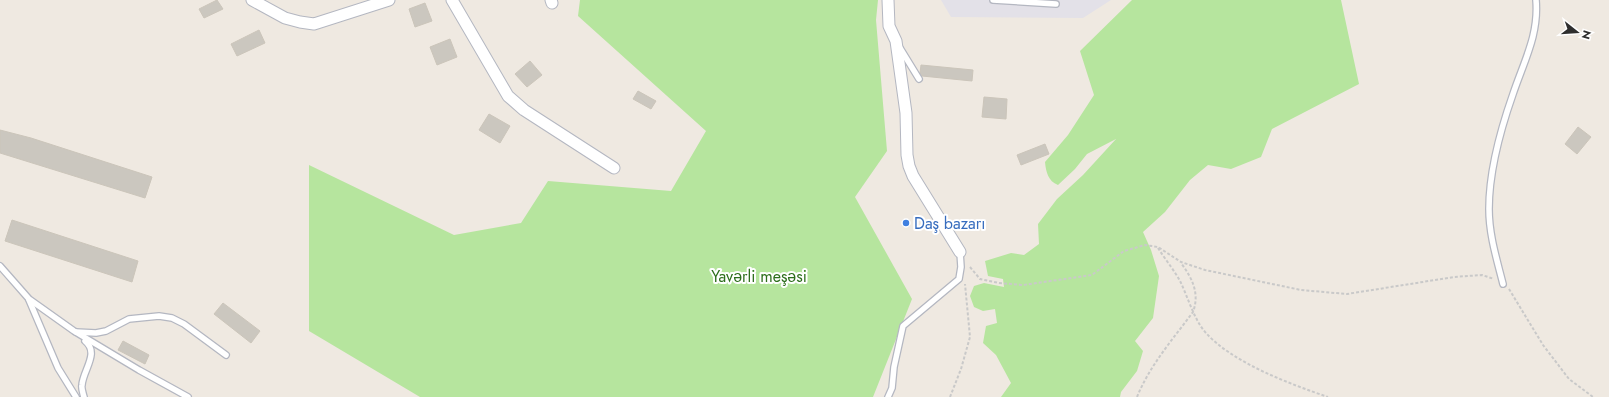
<svg xmlns="http://www.w3.org/2000/svg" width="1609" height="397" viewBox="0 0 1609 397" font-family="Jost,sans-serif">
	<style>
		.industrial { fill: #e3e1e8 }
		.green { fill: #b6e59e }
		.building { fill: #cbc7bf; stroke: #cbc5ba }
		.lines { fill: none; stroke-linecap: round; stroke-linejoin: round }
		.lane-casing { stroke: #b4b7c1; stroke-width: 8 }
		.street-casing { stroke: #b4b7c1; stroke-width: 13 }
		.path { stroke: #c9c9c9; stroke-width: 2; stroke-dasharray: 3 2; stroke-linecap: butt }
		.lane { stroke: #fff; stroke-width: 5.5 }
		.street { stroke: #fff; stroke-width: 11 }
		.shop-dot { fill: #3f7fe0; stroke: #fff; stroke-width: 1.5 }
		.labels { text-anchor: middle; stroke-width: 4; stroke-linejoin: round; paint-order: stroke }
		.shop-label { font-size: 16px; fill: #366cbe; stroke: #fff; text-anchor: start }
		.park-label { font-size: 16px; fill: #2c6e1b; stroke: #fff }
	</style>
	<rect width="100%" height="100%" fill="#efe9e1"/>
	<polygon class="industrial" points="941,0 1111,0 1083,18 951,17"/>
	<g class="green">
		<polygon points="580,0 878,0 876,20 887,151 855,197 912,299 873,397 420,397 309,331 309,165 454,235 521,223 548,181 671,191 706,131 578,16"/>
		<path d="M1132,0H1341L1359,84L1272,129L1261,157L1231,169L1208,165L1190,180L1165,212L1143,232L1151,250L1159,276L1153,318L1135,341L1143,351L1137,371L1121,392L1120,397H1001L1011,383L996,355L983,343L986,326L997,323L995,309L983,311L974,307L970,296L974,286L984,283L1004,287L1003,279L988,276L985,261L1011,253L1024,255L1039,244L1038,224L1057,199L1083,175L1116,139L1087,154L1075,169L1058,185C1048,181 1046,172 1045,162L1068,135L1094,95L1080,51Z"/>
	</g>
	<g class="building">
		<polygon points="217,0 223,9 204,18 199,9"/>
		<polygon points="425,3 432,21 415,27 409,9"/>
		<polygon points="259,30 265,43 237,56 231,44"/>
		<polygon points="450,39 457,57 437,65 430,47"/>
		<polygon points="530,61 542,75 527,87 515,74"/>
		<polygon points="921,65 973,70 972,81 922,76 920,73"/>
		<polygon points="638,91 656,101 651,109 633,99"/>
		<polygon points="984,97 1007,99 1006,119 982,117"/>
		<polygon points="489,114 510,126 500,143 479,130"/>
		<polygon points="1578,127 1591,137 1577,154 1565,144"/>
		<polygon points="0,130 31,138 152,177 145,198 0,153"/>
		<polygon points="1045,144 1049,154 1021,165 1017,155"/>
		<polygon points="12,220 138,261 132,282 5,241"/>
		<polygon points="223,303 260,331 251,343 214,314"/>
		<polygon points="123,341 149,355 145,364 118,350"/>
	</g>
	<g class="lines">
		<g class="lane-casing">
			<g id="lane">
				<polyline points="993,0 1056,4"/>
				<polyline points="900,48 919,79"/>
				<polyline points="0,266 29,299 74,331 139,370 188,397"/>
				<path d="M1503,284C1497,260 1489,235 1489,209C1489,170 1500,131 1513,94C1524,61 1539,35 1536,0"/>
				<polyline points="29,300 58,368 76,397"/>
				<polyline points="76,332 96,333 106,331 129,319 159,316 172,318 184,324 226,355"/>
				<path d="M84,397C83,393 81,388 82,385C83,370 100,353 85,341"/>
				<polyline points="888,397 892,388 894,367 903,326 959,279 961,267 960,252"/>
			</g>
		</g>
		<g class="street-casing">
			<g id="street">
				<polyline points="252,0 285,18 300,22 314,24 389,0"/>
				<polyline points="452,0 508,96 524,110 614,168"/>
				<polyline points="551,0 552,3"/>
				<polyline points="888,0 889,26 896,41 906,113 907,155 909,166 913,176 960,252"/>
			</g>
		</g>
		<g class="path">
			<path d="M1158,248C1165,259 1174,270 1180,281C1188,297 1194,320 1206,333C1233,363 1290,384 1328,397"/>
			<polyline points="970,267 980,279 999,283 1023,285 1092,275 1124,251 1145,245 1158,247 1181,262 1205,270 1301,290 1347,294 1454,277 1482,275 1494,279"/>
			<polyline points="1509,289 1543,345 1569,379 1593,397"/>
			<polyline points="950,397 961,369 970,337 965,284"/>
			<path d="M1137,397C1150,365 1173,339 1193,312C1200,293 1192,278 1181,263"/>
		</g>
		<use href="#lane" class="lane"/>
		<use href="#street" class="street"/>
	</g>
	<circle class="shop-dot" cx="906" cy="223" r="4"/>
	<g class="labels">
		<g class="shop-label">
			<text x="914" y="229">Daş bazarı</text>
		</g>
		<g class="park-label">
			<text x="759" y="282">Yavərli meşəsi</text>
		</g>
	</g>
	<g transform="translate(1577 32) rotate(107)" stroke="#ffffff" stroke-width="3" paint-order="stroke">
	<path d="M0-3L7 15L0 10L-7 15Z" fill="#2e2e2e"/>
	<text y="-6" font-size="11" font-weight="bold" text-anchor="middle" fill="#2e2e2e">N</text>
	</g>
</svg>
